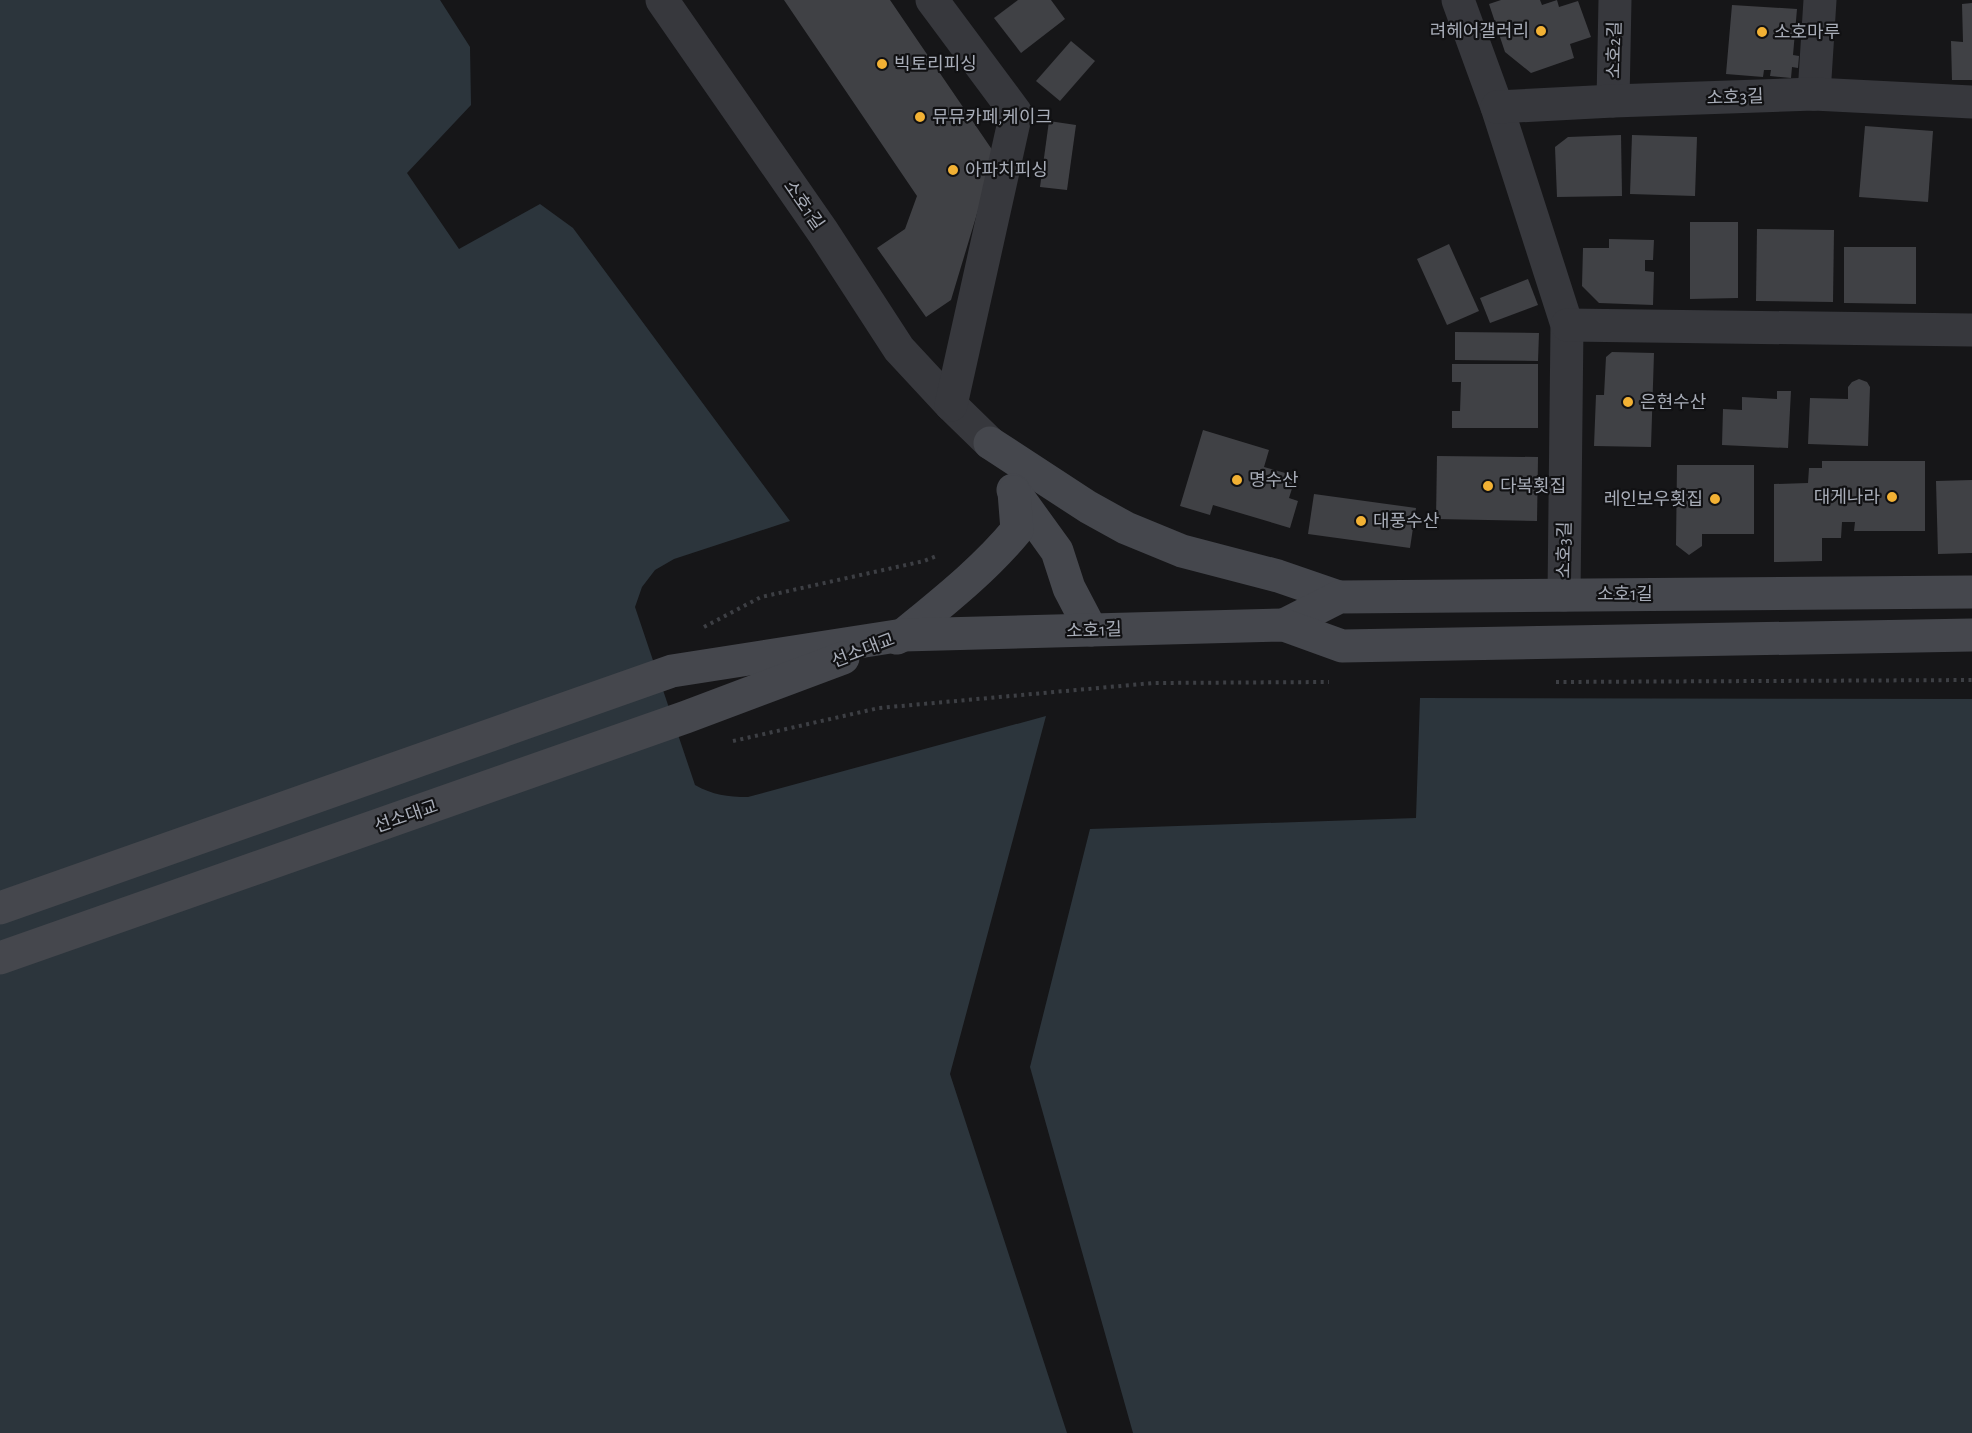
<svg xmlns="http://www.w3.org/2000/svg" width="1972" height="1433" viewBox="0 0 1972 1433" font-family="'Alegreya Sans','Noto Sans KR',sans-serif">
	<style>
		.water { fill: #2c353c }
		.building { fill: #404145 }
		.lines { fill: none; stroke-linecap: round; stroke-linejoin: round }
		.path { stroke: #3d3f44; stroke-width: 4; stroke-dasharray: 3 4.5; stroke-linecap: butt }
		.street { stroke: #37383d; stroke-width: 33 }
		.secondary { stroke: #45474d; stroke-width: 33 }
		.poi-dot { fill: #f2b134; stroke: #111113; stroke-width: 2 }
		.labels { text-anchor: middle; stroke-width: 4.5; stroke-linejoin: round; paint-order: stroke }
		.poi-label { font-size: 18px; fill: #a8adb8; stroke: #111113; text-anchor: start }
		.street-label { font-size: 18px; fill: #a8adb8; stroke: #111113 }
	</style>
	<rect width="100%" height="100%" fill="#161618"/>
	<g class="water">
		<path d="M0,0H440L470,47L471,105L407,173L459,249L540,204L573,228L790,521L674,559L655,570L642,587L635,607L695,785C713,795 727,797 748,797L1046,716L950,1074L1067,1433H0Z"/>
		<polygon points="1420,698 1972,699 1972,1433 1133,1433 1030,1067 1090,829 1416,818"/>
	</g>
	<g class="building">
		<polygon points="784,0 890,0 995,154 951,300 926,317 877,248 905,229 917,196"/>
		<polygon points="1018,0 1051,0 1065,19 1021,53 994,18"/>
		<polygon points="1501,0 1540,0 1542,5 1557,0 1559,7 1578,1 1591,37 1570,44 1574,58 1531,73 1505,52 1489,4"/>
		<polygon points="1972,3 1972,80 1952,80 1951,41 1963,42 1962,4"/>
		<polygon points="1732,5 1797,9 1793,55 1799,56 1798,68 1792,67 1791,78 1770,76 1771,70 1764,70 1763,77 1726,74"/>
		<polygon points="1071,41 1095,61 1060,101 1036,81"/>
		<polygon points="1049,121 1076,125 1067,190 1040,187"/>
		<polygon points="1865,126 1933,131 1928,202 1859,197"/>
		<polygon points="1621,135 1622,196 1557,197 1555,147 1568,137"/>
		<polygon points="1632,135 1697,137 1695,196 1630,194"/>
		<polygon points="1690,222 1738,222 1738,298 1690,299"/>
		<polygon points="1757,229 1834,230 1833,302 1756,301"/>
		<polygon points="1609,239 1654,240 1653,260 1645,260 1645,271 1654,272 1653,305 1599,303 1582,286 1583,248 1609,248"/>
		<polygon points="1449,244 1479,311 1447,325 1417,259"/>
		<polygon points="1844,247 1916,247 1916,304 1844,303"/>
		<polygon points="1528,279 1538,305 1490,323 1480,298"/>
		<polygon points="1455,332 1539,333 1538,361 1455,360"/>
		<polygon points="1612,352 1654,353 1651,447 1594,446 1596,395 1604,395 1606,357"/>
		<polygon points="1452,364 1538,364 1538,428 1452,428 1452,411 1460,411 1461,382 1452,382"/>
		<polygon points="1859,379 1867,382 1870,387 1868,446 1808,444 1810,398 1848,399 1848,387 1852,382"/>
		<polygon points="1777,391 1791,391 1788,448 1722,445 1723,409 1742,410 1742,397 1777,399"/>
		<polygon points="1203,430 1269,450 1264,467 1296,476 1289,498 1298,501 1290,528 1213,505 1210,515 1180,506"/>
		<polygon points="1437,456 1538,457 1537,521 1436,519"/>
		<polygon points="1822,461 1925,461 1925,531 1854,531 1855,522 1842,522 1841,538 1822,538 1822,561 1774,562 1774,484 1808,483 1809,468 1822,468"/>
		<polygon points="1677,465 1754,465 1754,534 1702,534 1702,546 1689,555 1676,545"/>
		<polygon points="1972,480 1972,553 1938,554 1936,481"/>
		<polygon points="1314,494 1416,508 1410,548 1308,534"/>
	</g>
	<g class="lines">
		<g class="path">
			<polyline points="704,627 761,597 924,561 939,555"/>
			<polyline points="1556,682 1972,680"/>
			<polyline points="733,741 879,708 1153,683 1329,682"/>
		</g>
		<g class="street">
			<polyline points="662,0 823,232 899,349 951,405 990,443"/>
			<polyline points="932,0 1016,113 951,405"/>
			<polyline points="1458,0 1497,107 1567,325 1564,595"/>
			<polyline points="1814,94 1820,0"/>
			<polyline points="1613,101 1615,0"/>
			<polyline points="1497,107 1613,101 1814,94 1972,102"/>
			<polyline points="1567,325 1972,330"/>
		</g>
		<g class="secondary">
			<polyline points="990,443 1088,507 1126,528 1182,551 1278,576 1339,597"/>
			<polyline points="1013,490 1057,551 1069,588 1091,630"/>
			<polyline points="1284,625 1339,597 1972,592"/>
			<path d="M897,638L903,635C943,602 984,570 1017,530L1014,492"/>
			<polyline points="0,908 672,671 903,635 1284,625 1342,646 1972,635"/>
			<polyline points="0,958 686,717 843,658"/>
		</g>
	</g>
	<g class="poi-dot">
		<circle cx="1541" cy="31" r="6"/>
		<circle cx="1762" cy="32" r="6"/>
		<circle cx="882" cy="64" r="6"/>
		<circle cx="920" cy="117" r="6"/>
		<circle cx="953" cy="170" r="6"/>
		<circle cx="1628" cy="402" r="6"/>
		<circle cx="1237" cy="480" r="6"/>
		<circle cx="1488" cy="486" r="6"/>
		<circle cx="1892" cy="497" r="6"/>
		<circle cx="1715" cy="499" r="6"/>
		<circle cx="1361" cy="521" r="6"/>
	</g>
	<g class="labels">
		<g class="poi-label">
			<text x="1529" y="37" text-anchor="end">려헤어갤러리</text>
			<text x="1774" y="38">소호마루</text>
			<text x="894" y="70">빅토리피싱</text>
			<text x="932" y="123">뮤뮤카페,케이크</text>
			<text x="965" y="176">아파치피싱</text>
			<text x="1640" y="408">은현수산</text>
			<text x="1249" y="486">명수산</text>
			<text x="1500" y="492">다복횟집</text>
			<text x="1880" y="503" text-anchor="end">대게나라</text>
			<text x="1703" y="505" text-anchor="end">레인보우횟집</text>
			<text x="1373" y="527">대풍수산</text>
		</g>
		<g class="street-label">
			<text transform="translate(1614 50) rotate(-89)" y="6">소호2길</text>
			<text transform="translate(1735 97) rotate(-2)" y="6">소호3길</text>
			<text transform="translate(804 205) rotate(55)" y="6">소호1길</text>
			<text transform="translate(1564 550) rotate(-89)" y="6">소호3길</text>
			<text x="1625" y="600">소호1길</text>
			<text transform="translate(1094 630) rotate(-2)" y="6">소호1길</text>
			<text transform="translate(863 650) rotate(-21)" y="6">선소대교</text>
			<text transform="translate(406 816) rotate(-19)" y="6">선소대교</text>
		</g>
	</g>
</svg>
